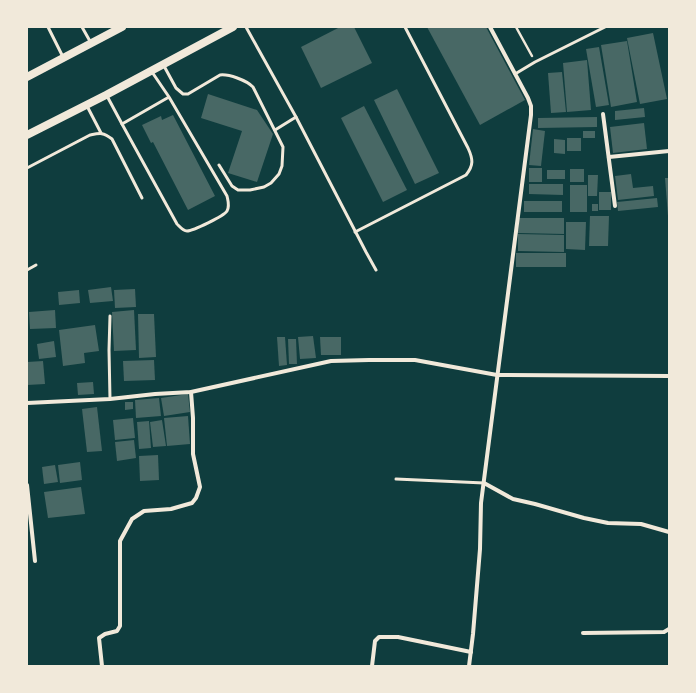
<svg xmlns="http://www.w3.org/2000/svg" width="696" height="693" viewBox="0 0 696 693" font-family="Karla,sans-serif">
	<style>
		.building { fill: #486865 }
		.lines { fill: none; stroke-linecap: round; stroke-linejoin: round }
		.path { stroke: #f1e9da; stroke-width: 2.5 }
		.service { stroke: #f1e9da; stroke-width: 3 }
		.minor { stroke: #f1e9da; stroke-width: 4 }
		.secondary { stroke: #f1e9da; stroke-width: 8 }
	</style>
	<rect width="100%" height="100%" fill="#0f3d3e"/>
	<g class="building">
		<polygon points="340,27 354,27 372,63 321,88 301,47"/>
		<polygon points="427,27 486,27 525,100 480,125"/>
		<polygon points="653,33 667,99 640,104 627,38"/>
		<polygon points="627,41 637,102 611,107 601,45"/>
		<polygon points="599,47 609,105 596,107 586,49"/>
		<polygon points="587,60 591,110 567,112 563,63"/>
		<polygon points="562,72 566,112 551,113 548,73"/>
		<polygon points="397,89 439,173 415,184 374,100"/>
		<polygon points="208,94 257,110 273,134 257,182 228,173 242,131 201,118"/>
		<polygon points="364,106 407,190 383,202 341,118"/>
		<polygon points="644,108 645,117 615,120 615,111"/>
		<polygon points="173,115 215,196 188,210 153,142 151,143 142,125 161,116 162,120"/>
		<polygon points="597,117 597,127 538,128 538,118"/>
		<polygon points="644,123 647,149 613,153 610,127"/>
		<polygon points="533,129 545,131 541,166 529,165"/>
		<rect x="583" y="131" width="12" height="7"/>
		<rect x="567" y="138" width="14" height="13"/>
		<polygon points="554,139 565,140 565,154 554,153"/>
		<rect x="529" y="168" width="13" height="14"/>
		<rect x="570" y="169" width="14" height="13"/>
		<rect x="547" y="170" width="18" height="9"/>
		<polygon points="631,174 633,188 653,186 654,196 618,200 615,176"/>
		<polygon points="588,175 598,175 597,196 588,196"/>
		<polygon points="665,178 669,178 669,216 668,216"/>
		<polygon points="529,184 563,184 563,195 529,194"/>
		<rect x="570" y="185" width="17" height="27"/>
		<rect x="599" y="192" width="12" height="18"/>
		<polygon points="657,198 658,207 618,211 617,202"/>
		<rect x="524" y="201" width="38" height="11"/>
		<rect x="592" y="204" width="6" height="7"/>
		<polygon points="590,216 609,216 608,246 589,246"/>
		<polygon points="519,218 564,218 564,234 518,233"/>
		<polygon points="566,222 586,222 585,250 566,249"/>
		<polygon points="518,234 564,235 564,252 518,251"/>
		<rect x="516" y="253" width="50" height="14"/>
		<polygon points="111,287 113,301 90,303 88,290"/>
		<polygon points="135,289 136,307 115,308 114,290"/>
		<polygon points="79,290 80,303 59,305 58,292"/>
		<polygon points="55,310 56,328 30,329 29,312"/>
		<polygon points="134,310 136,350 114,351 112,312"/>
		<polygon points="138,314 154,314 156,357 139,358"/>
		<polygon points="95,325 99,351 84,353 85,363 63,366 59,330"/>
		<polygon points="313,336 316,358 300,359 298,337"/>
		<polygon points="277,337 285,337 287,365 279,366"/>
		<polygon points="320,337 341,337 341,355 321,355"/>
		<polygon points="288,339 296,339 297,364 289,364"/>
		<polygon points="54,341 56,357 39,359 37,344"/>
		<polygon points="154,360 155,380 124,381 123,361"/>
		<polygon points="43,361 45,384 27,385 27,362"/>
		<polygon points="93,382 94,394 78,395 77,383"/>
		<polygon points="188,394 190,412 164,416 161,398"/>
		<polygon points="159,398 161,416 136,418 135,400"/>
		<polygon points="125,402 133,402 133,409 125,410"/>
		<polygon points="97,407 102,451 87,452 82,409"/>
		<polygon points="188,416 190,444 167,446 164,418"/>
		<polygon points="133,418 135,438 115,440 113,420"/>
		<polygon points="162,420 166,446 153,447 150,422"/>
		<polygon points="149,421 151,448 139,449 137,422"/>
		<polygon points="134,440 136,458 117,461 115,442"/>
		<polygon points="158,455 159,480 140,481 139,456"/>
		<polygon points="80,462 82,480 60,483 58,465"/>
		<polygon points="55,465 58,482 44,484 42,467"/>
		<polygon points="81,487 85,514 48,518 44,492"/>
	</g>
	<g class="lines">
		<polyline class="path" points="516,27 532,56"/>
		<g class="service">
			<polyline points="48,27 63,57"/>
			<polyline points="82,27 91,43"/>
			<polyline points="246,27 296,117 366,252 376,270"/>
			<path d="M164,66L176,88L183,94H188L220,75C229,74 246,80 253,87L283,147L282,166L279,174L271,183L264,187L250,190H238L232,186L219,165"/>
			<path d="M152,72L169,97L227,196C228,201 230,206 227,211C224,216 193,231 187,231C183,231 180,227 177,224L122,124L169,97"/>
			<polyline points="515,74 535,62 605,27"/>
			<polyline points="107,96 122,124"/>
			<polyline points="87,106 101,133"/>
			<polyline points="275,130 296,117"/>
			<path d="M27,168L90,135C100,133 103,132 112,139L142,198"/>
			<path d="M355,232L466,175C474,165 473,159 468,148L405,27"/>
			<polyline points="27,270 36,265"/>
			<polyline points="110,399 109,350 110,316"/>
			<polyline points="396,479 484,483"/>
		</g>
		<g class="minor">
			<polyline points="603,114 615,206"/>
			<polyline points="609,157 669,151"/>
			<polyline points="27,403 110,399 155,394 191,392 331,361 369,360 415,360 497,375 669,376"/>
			<polyline points="484,483 513,499 535,504 584,518 608,523 641,524 669,532"/>
			<polyline points="27,485 35,561"/>
			<polyline points="583,633 664,632 669,629"/>
			<polyline points="102,666 99,638 105,634 117,631 120,626 120,541 132,519 144,511 171,509 192,503 196,498 200,487 193,454 193,418 191,392"/>
			<polyline points="372,666 375,641 379,637 398,637 471,652"/>
			<polyline points="469,666 473,634 480,549 481,503 531,115 531,106 528,98 490,27"/>
		</g>
		<g class="secondary">
			<polyline points="27,77 122,27"/>
			<polyline points="27,135 106,95 233,27"/>
		</g>
	</g>
	<rect width="696" height="693" fill="none" stroke="#f1e9da" stroke-width="56"/>
</svg>
